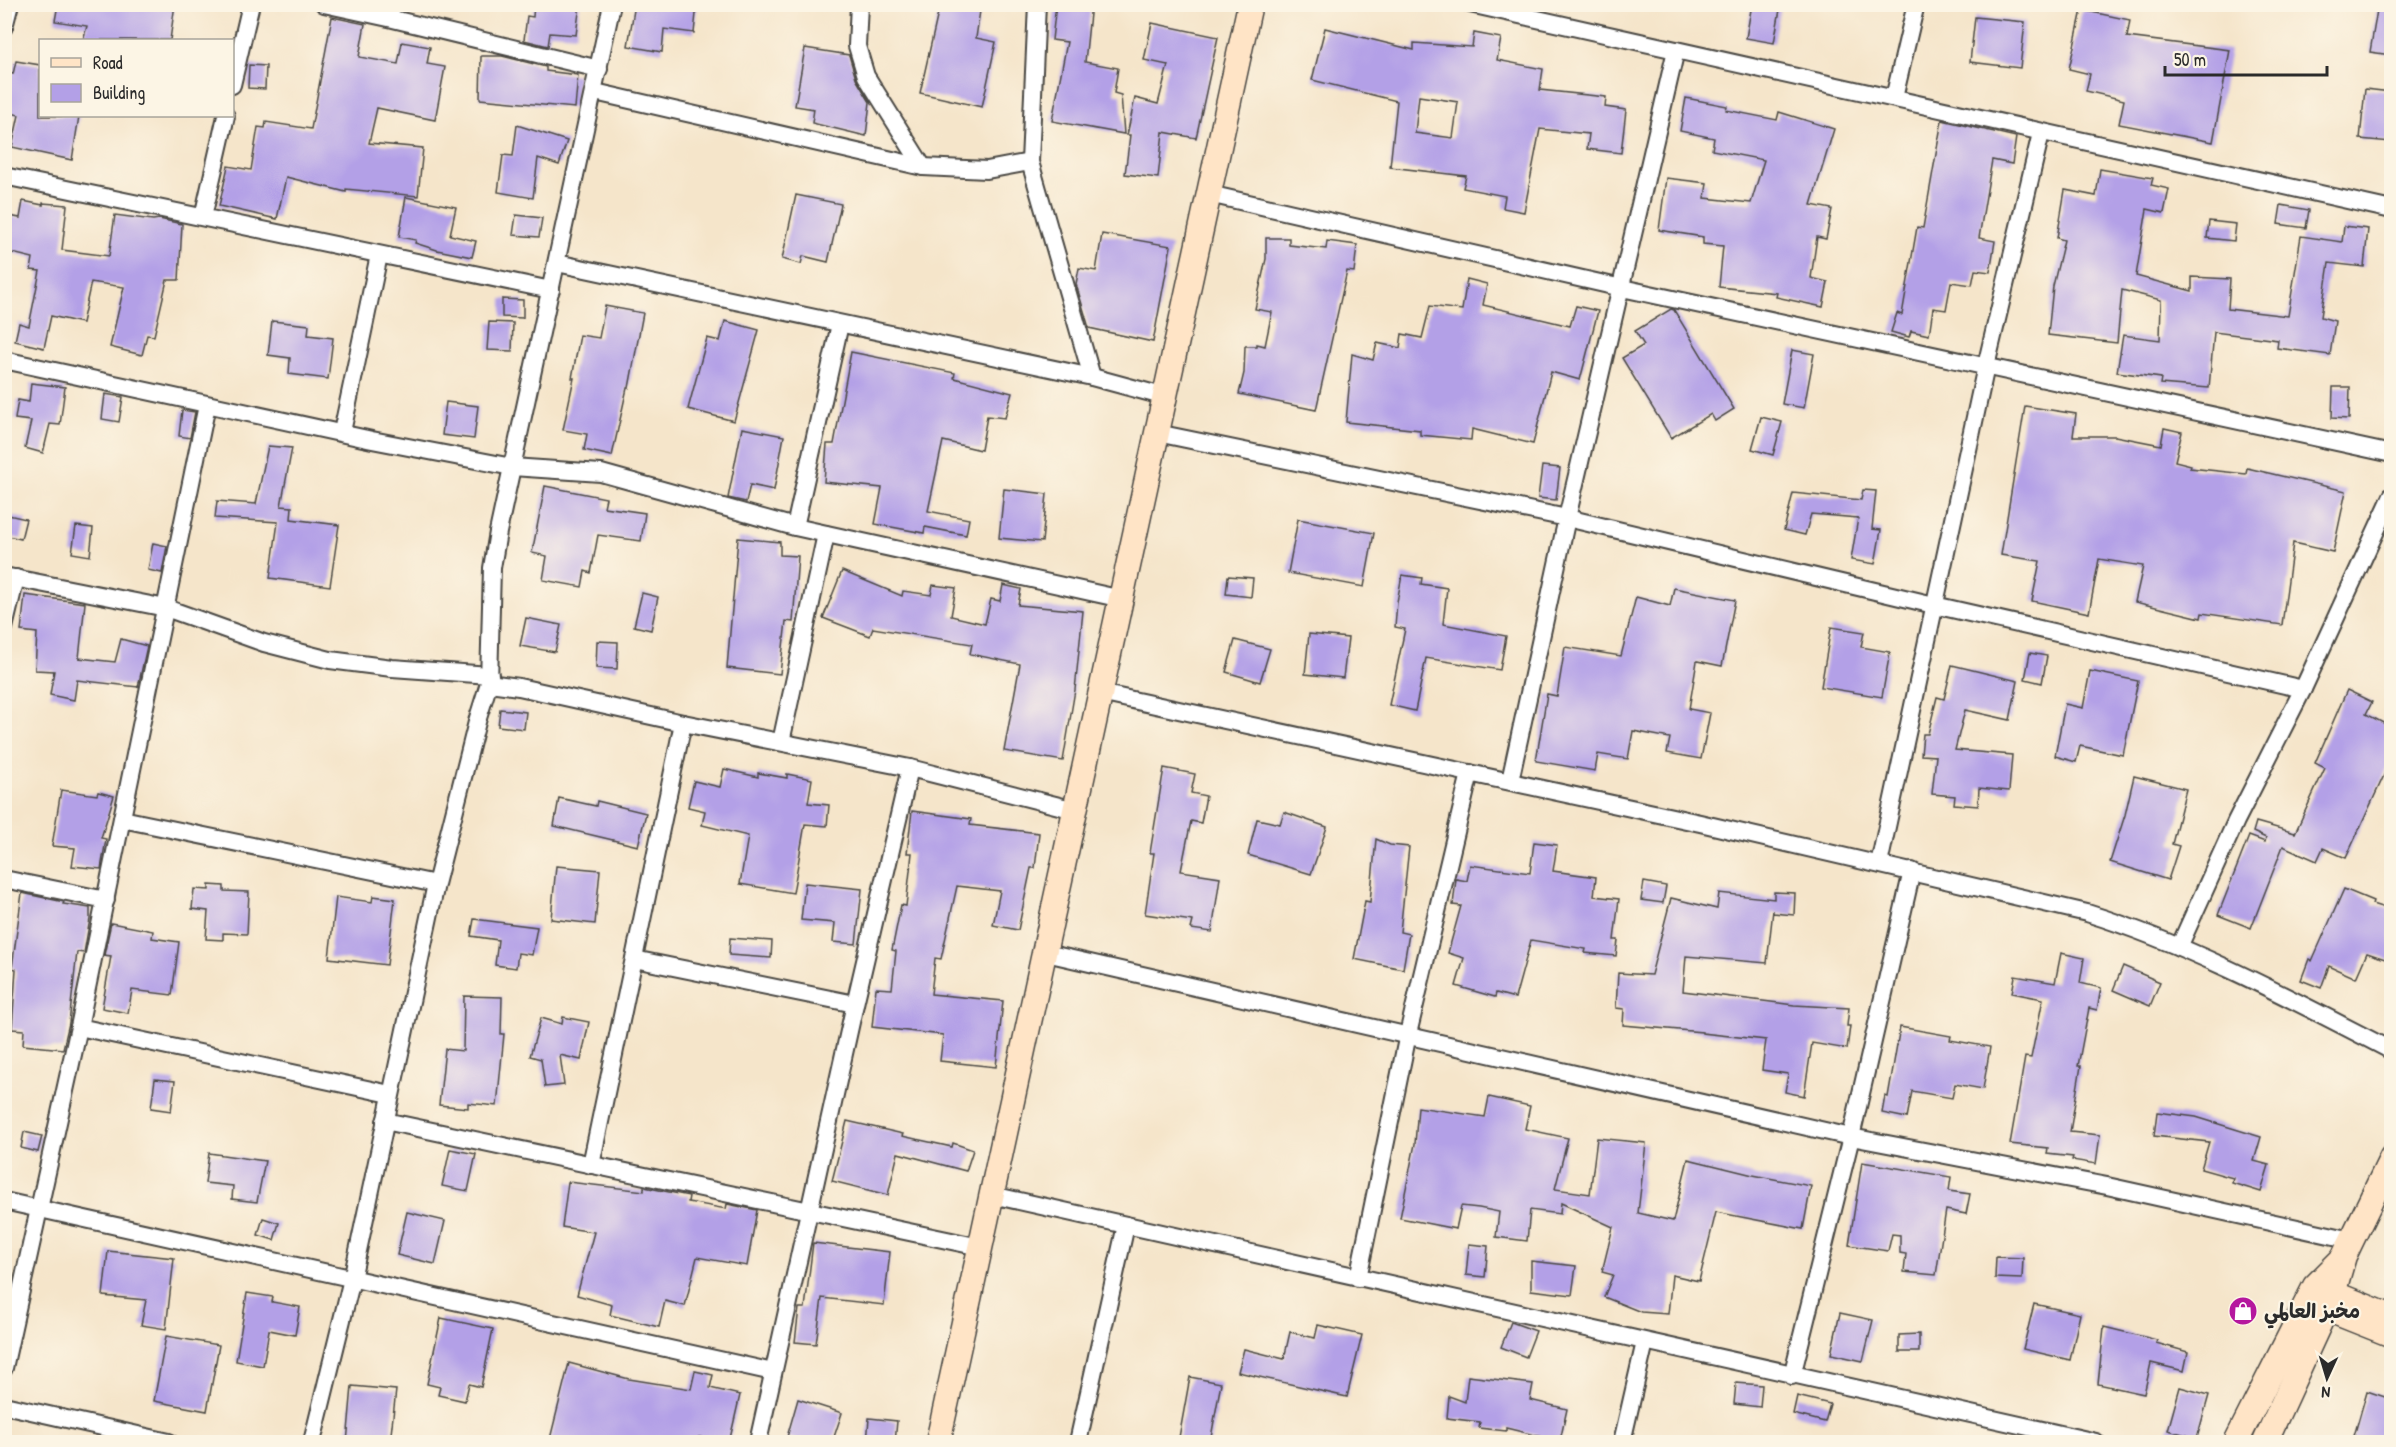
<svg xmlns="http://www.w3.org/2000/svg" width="2396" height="1447" viewBox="0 0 2396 1447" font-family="'Patrick Hand','Playpen Sans Arabic',sans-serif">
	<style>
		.building { fill: #b3a0e7; fill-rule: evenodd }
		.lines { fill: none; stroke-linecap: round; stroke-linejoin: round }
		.street-casing { stroke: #494743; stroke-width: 20 }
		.secondary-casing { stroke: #494743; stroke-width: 27 }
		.street { stroke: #fff; stroke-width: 16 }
		.secondary { stroke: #ffe4c6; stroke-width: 24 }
		.labels { text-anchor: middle; stroke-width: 4.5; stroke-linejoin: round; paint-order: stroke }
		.poi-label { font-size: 20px; font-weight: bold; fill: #2b2b2b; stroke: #fcf5e5; text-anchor: start }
	</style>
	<rect width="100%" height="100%" fill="#fcf5e5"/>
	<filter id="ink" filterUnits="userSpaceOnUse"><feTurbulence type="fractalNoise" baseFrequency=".0167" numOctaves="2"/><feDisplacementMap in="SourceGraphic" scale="12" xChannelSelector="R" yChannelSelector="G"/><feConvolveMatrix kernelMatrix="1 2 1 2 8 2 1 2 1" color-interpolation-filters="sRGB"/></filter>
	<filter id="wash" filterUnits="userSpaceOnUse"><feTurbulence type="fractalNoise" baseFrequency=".008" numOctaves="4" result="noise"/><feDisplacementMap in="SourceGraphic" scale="24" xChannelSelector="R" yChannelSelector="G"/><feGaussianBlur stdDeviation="1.35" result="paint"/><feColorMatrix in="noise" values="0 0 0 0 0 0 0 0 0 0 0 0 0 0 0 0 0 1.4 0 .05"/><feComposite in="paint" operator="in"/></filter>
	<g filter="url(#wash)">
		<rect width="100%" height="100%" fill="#f5e5ca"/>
		<g id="blocks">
			<g class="building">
				<polygon points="58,4 175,4 170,40 83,40 87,26 55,21"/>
				<polygon points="534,4 580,4 576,35 550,33 548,46 524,40 527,16 533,17"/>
				<polygon points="635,4 697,4 694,33 664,29 662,52 628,46"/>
				<polygon points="940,4 981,4 976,38 996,42 982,107 920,93"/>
				<polygon points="1056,4 1091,4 1085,62 1118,68 1114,93 1121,95 1124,134 1052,121 1067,42 1052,40"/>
				<polygon points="1752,4 1781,4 1774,43 1746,38"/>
				<polygon points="2378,4 2391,4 2391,55 2370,52"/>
				<polygon points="2082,10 2130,20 2127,37 2230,50 2213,142 2119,124 2124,100 2086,91 2090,74 2069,69"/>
				<polygon points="332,17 365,24 359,57 398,64 402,42 430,47 427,64 445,67 435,120 377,108 369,143 423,148 418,196 346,189 346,192 286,177 277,219 219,206 228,166 251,170 258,127 265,128 266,122 311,129"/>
				<polygon points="1975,17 2025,22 2020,68 1970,62"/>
				<polygon points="1152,23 1218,37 1196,138 1163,132 1158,178 1125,174 1130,135 1127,135 1135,98 1158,104 1168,65 1144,60"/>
				<path d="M1325,28L1414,50V43L1472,47L1474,33L1501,38L1497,60L1543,69L1540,90L1606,97L1605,107L1626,110L1621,153L1587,149L1589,134L1540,129L1524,212L1503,208L1505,196L1463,188L1466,176L1390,167L1397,101L1312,80ZM1419,96L1458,102L1453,138L1415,133Z"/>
				<polygon points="805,48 849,55 856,79 870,102 866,136 812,123 814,109 795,106"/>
				<polygon points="481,56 502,56 546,67 546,71 578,75 575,108 480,99"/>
				<polygon points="16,61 40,65 40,116 79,116 72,160 12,147 19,115 4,111 4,93 9,73 13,74"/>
				<polygon points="249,65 266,66 265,89 248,88"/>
				<polygon points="2365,89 2391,92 2391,142 2360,139"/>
				<polygon points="1686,98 1727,106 1726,110 1777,120 1779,112 1834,129 1811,205 1832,209 1826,239 1817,237 1811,278 1828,282 1823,307 1776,297 1777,293 1719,287 1723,246 1703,244 1703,237 1659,230 1666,178 1707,183 1705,198 1751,203 1764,160 1712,150 1714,138 1680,131"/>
				<polygon points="1942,120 2016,137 2012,164 1992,160 1979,238 1995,241 1990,272 1975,270 1972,285 1951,282 1946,310 1933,308 1929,335 1911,331 1909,337 1891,332 1897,313 1902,315 1917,227 1923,228"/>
				<polygon points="517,125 567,141 559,165 538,158 533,198 498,192 503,155 513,156"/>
				<polygon points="2100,169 2153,178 2151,185 2169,189 2164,213 2147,209 2136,276 2192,291 2192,277 2230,279 2228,309 2288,316 2301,236 2342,242 2344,226 2368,229 2364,267 2329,263 2321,317 2335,321 2330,355 2277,348 2278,340 2214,332 2209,388 2160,384 2161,378 2117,372 2123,335 2160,340 2161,300 2122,290 2117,343 2048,335 2053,286 2064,240 2057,238 2065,190 2096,196"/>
				<polygon points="796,195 841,204 828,262 803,256 801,264 782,259"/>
				<polygon points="406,197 456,207 450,235 476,241 472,257 437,250 415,243 416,240 399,237"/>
				<polygon points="23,201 43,205 43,203 67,205 62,250 109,256 115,215 153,220 159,219 182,224 179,280 167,280 154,336 147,335 142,355 110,347 124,287 91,282 82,323 51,316 44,348 15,341 19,323 29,326 40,271 31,270 33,258 4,251 4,215 20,218"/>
				<polygon points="2281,205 2309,210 2306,228 2278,224"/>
				<polygon points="516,215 542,218 539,237 513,235"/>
				<polygon points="2209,221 2236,224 2234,241 2207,238"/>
				<polygon points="1102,234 1171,246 1153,342 1089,328 1076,284 1079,268 1096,271"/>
				<polygon points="1266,238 1289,238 1289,245 1326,249 1327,241 1357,245 1354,272 1347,271 1316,410 1239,394 1244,373 1245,346 1257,346 1257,344 1265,346 1272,312 1255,309 1266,259"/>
				<polygon points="1467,279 1487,284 1483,305 1570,326 1576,306 1598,311 1580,380 1551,372 1533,444 1472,429 1471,440 1420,435 1420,430 1346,422 1352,354 1373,360 1377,343 1400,348 1402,334 1422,338 1430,306 1462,310"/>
				<polygon points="502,299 523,300 523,318 502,317"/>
				<polygon points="605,306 643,313 629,388 627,388 612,456 584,450 587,434 563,430 574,378 572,378 580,335 599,338"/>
				<polygon points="1671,309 1674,310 1734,409 1715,421 1711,414 1671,438 1622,358 1644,345 1635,331"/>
				<polygon points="272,321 309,325 308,335 333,338 328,379 289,374 290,358 268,355"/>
				<polygon points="725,321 759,330 734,421 688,409 707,338 720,341"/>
				<polygon points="489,322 513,323 512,351 487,350"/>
				<polygon points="1792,350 1814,354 1804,408 1782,404"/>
				<polygon points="851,352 955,373 954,378 1012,393 1005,418 987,416 981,450 943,441 928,511 969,519 966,535 925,527 924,533 875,524 882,488 824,482 827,444 834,444"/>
				<polygon points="31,383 65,387 60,425 50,424 43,453 25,448 31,421 15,419 18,400 29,402"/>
				<polygon points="2333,387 2350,387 2349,419 2332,418"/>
				<polygon points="105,394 123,397 119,422 102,419"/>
				<polygon points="446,402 478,406 474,439 442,435"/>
				<polygon points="2025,406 2076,414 2073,436 2115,436 2161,445 2164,428 2182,432 2175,461 2191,465 2190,468 2246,474 2247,468 2346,491 2333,552 2293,543 2282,625 2202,613 2201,618 2135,602 2143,566 2099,559 2089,613 2032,601 2040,561 2001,555"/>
				<polygon points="182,410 195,412 190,438 179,436"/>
				<polygon points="1761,417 1782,422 1773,455 1752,449"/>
				<polygon points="742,428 784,436 774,490 750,485 746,502 728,498"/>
				<polygon points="268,446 292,448 281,506 292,507 291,519 339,525 330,586 270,578 278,522 215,518 217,501 256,504"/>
				<polygon points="1542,466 1560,468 1556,500 1538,498"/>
				<polygon points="545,486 606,498 604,507 645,513 641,541 598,535 591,573 585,571 582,587 543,580 547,556 532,553"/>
				<polygon points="1004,489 1047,494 1042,542 999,538"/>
				<polygon points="1863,490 1876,491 1872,529 1881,530 1875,564 1851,560 1858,518 1811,514 1805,535 1784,530 1793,493 1861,500"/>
				<polygon points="4,514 26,519 21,539 4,535"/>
				<polygon points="1298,519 1374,533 1364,587 1288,573"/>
				<polygon points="76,526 93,528 90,556 72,553"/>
				<polygon points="738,538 780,542 780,555 798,556 793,622 786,621 780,674 727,668"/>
				<polygon points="153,543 167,546 162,573 148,570"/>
				<polygon points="842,571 902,596 903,591 931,595 933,585 956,588 951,616 985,624 991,599 1000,601 1003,585 1021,589 1018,605 1083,611 1075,690 1063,761 1004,751 1020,664 970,654 972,644 873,628 870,636 823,618"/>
				<polygon points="1402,575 1422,578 1421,584 1447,588 1443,624 1506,636 1500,670 1426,658 1415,711 1389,705 1405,629 1395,627 1397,602"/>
				<polygon points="1228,576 1253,578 1251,597 1226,594"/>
				<polygon points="1674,588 1735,600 1722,666 1697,661 1689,709 1710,713 1701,759 1667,753 1670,738 1633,731 1628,759 1598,754 1595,771 1536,761 1547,694 1557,696 1565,647 1621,656 1636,597 1670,606"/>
				<polygon points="642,593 658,597 651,630 634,626"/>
				<polygon points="25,595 85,603 79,658 115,662 121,639 147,646 138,687 77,680 74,700 50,695 54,671 35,670 37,633 21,631"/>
				<polygon points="526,618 561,625 555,652 520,646"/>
				<polygon points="1831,627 1864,632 1861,647 1890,652 1882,697 1821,687"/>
				<polygon points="1309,634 1348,638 1343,678 1305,674"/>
				<polygon points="1235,640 1270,649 1260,682 1226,672"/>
				<polygon points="597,641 618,642 617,669 596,668"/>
				<polygon points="2030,653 2047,656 2042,683 2025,679"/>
				<polygon points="1952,665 2018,681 2010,720 1965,710 1955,750 2012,755 2009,791 1979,788 1978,806 1954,804 1955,796 1932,794 1936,756 1921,755 1923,734 1928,734 1937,697 1944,699"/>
				<polygon points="2090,671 2138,681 2123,755 2080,746 2076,762 2055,756 2065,704 2083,708"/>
				<polygon points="2347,690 2372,702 2366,714 2391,727 2391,760 2346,858 2323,848 2317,861 2283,846 2251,928 2218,915 2249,836 2265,842 2266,838 2253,832 2256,822 2295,833 2325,768 2315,763"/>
				<polygon points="500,709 526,712 524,729 498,726"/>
				<polygon points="1164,768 1195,774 1191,793 1206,796 1201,823 1191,821 1181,871 1220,877 1212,932 1191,929 1193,921 1145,914 1154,853 1150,853"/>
				<polygon points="724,769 758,777 758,773 787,778 787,774 812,779 808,803 829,805 827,826 805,824 793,893 740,884 748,836 702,825 705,811 688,807 694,781 720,787"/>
				<polygon points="2134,776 2186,789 2172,844 2179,846 2168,880 2110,862 2125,815"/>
				<polygon points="61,790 97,795 98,792 114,796 101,838 106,839 101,869 72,866 75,848 52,846"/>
				<polygon points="559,798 596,806 597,801 646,813 638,846 554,826"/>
				<polygon points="912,811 971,819 970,825 1039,833 1035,868 1031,868 1018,930 993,925 1000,891 957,886 941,959 935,958 931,994 1003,1001 996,1067 940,1061 943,1035 872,1027 876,988 892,989 896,951 892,950 901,905 906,906 912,853 907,853"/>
				<polygon points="1284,812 1327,827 1311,874 1248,855 1257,819 1280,824"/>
				<polygon points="1376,839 1390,845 1409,847 1400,932 1409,934 1403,969 1354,959 1365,901 1370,902"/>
				<polygon points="1534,842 1557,845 1553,871 1596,877 1594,896 1619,899 1614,940 1618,940 1616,956 1585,953 1586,949 1531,940 1515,998 1496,993 1495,997 1456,986 1464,958 1448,953 1461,906 1453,905 1456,879 1467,881 1470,865 1530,873"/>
				<polygon points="556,866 600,870 595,924 551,919"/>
				<polygon points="1644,882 1666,886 1663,903 1641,900"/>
				<polygon points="805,883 862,889 856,944 833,942 835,923 801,920"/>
				<polygon points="209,885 224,886 224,891 249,892 247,934 223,933 223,940 206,939 208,911 192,909 194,889 209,890"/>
				<polygon points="2344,889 2373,901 2372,904 2391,910 2391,961 2367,953 2356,978 2329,966 2321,988 2301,980 2309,959 2312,961"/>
				<polygon points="1774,892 1795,893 1794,915 1773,913 1773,910 1767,963 1686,956 1683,991 1794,1005 1849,1008 1847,1026 1850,1026 1847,1049 1812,1043 1804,1096 1785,1092 1788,1074 1762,1070 1766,1040 1702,1033 1702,1032 1623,1025 1624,1009 1616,1008 1618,973 1651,975 1671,898 1717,909 1719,893 1774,899"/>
				<polygon points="22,893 64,902 63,904 90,908 90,919 84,953 77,952 69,1023 63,1049 23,1045 24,1030 12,1029 16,969 12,968"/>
				<polygon points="373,896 395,899 387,965 329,958 336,897 372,902"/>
				<polygon points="474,919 537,927 532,955 518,953 516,968 495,965 498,940 471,936"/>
				<polygon points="111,923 153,931 152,938 179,942 172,995 132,990 128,1013 102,1008 111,956 104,955"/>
				<polygon points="730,938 772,941 771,958 729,955"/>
				<polygon points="2061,953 2084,958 2080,983 2101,988 2097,1010 2089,1008 2078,1066 2081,1066 2070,1132 2100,1135 2096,1164 2072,1160 2073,1157 2047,1154 2048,1148 2010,1144 2025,1057 2031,1058 2043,999 2012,993 2015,976 2055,983"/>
				<polygon points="2123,966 2160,982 2150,1006 2113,990"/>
				<polygon points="464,996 502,997 501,1034 504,1034 497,1106 468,1103 468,1108 439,1105 445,1049 463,1051"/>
				<polygon points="563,1017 589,1022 581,1060 560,1055 564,1085 545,1087 541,1059 530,1056 541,1018 562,1024"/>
				<polygon points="1900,1027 1951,1036 1950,1040 1990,1047 1983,1089 1955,1084 1952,1098 1912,1091 1907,1118 1882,1113 1885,1096 1888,1097"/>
				<polygon points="155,1079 175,1081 171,1111 151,1108"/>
				<polygon points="1489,1097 1530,1106 1525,1129 1568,1138 1555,1189 1590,1194 1597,1138 1646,1143 1638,1213 1673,1221 1688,1159 1753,1175 1811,1186 1803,1229 1716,1212 1699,1281 1672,1275 1668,1314 1641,1312 1604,1297 1613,1275 1602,1272 1613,1227 1561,1203 1560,1214 1530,1210 1527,1241 1496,1237 1499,1212 1479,1208 1461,1206 1456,1229 1400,1218 1415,1144 1418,1107 1485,1117"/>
				<polygon points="2157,1112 2196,1117 2261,1137 2254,1161 2269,1165 2261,1192 2232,1183 2233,1178 2201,1169 2209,1142 2154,1136"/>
				<polygon points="847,1121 903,1134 902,1136 952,1147 953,1143 973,1150 966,1171 898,1153 888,1195 832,1181"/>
				<polygon points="24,1132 42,1136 38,1152 21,1148"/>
				<polygon points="450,1149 476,1154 468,1191 442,1186"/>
				<polygon points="209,1153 265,1161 257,1202 232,1199 233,1186 205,1183"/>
				<polygon points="1862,1162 1951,1177 1949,1191 1970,1194 1966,1214 1946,1210 1936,1275 1904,1272 1906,1254 1900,1253 1900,1235 1892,1234 1888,1251 1849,1245"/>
				<polygon points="568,1182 644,1191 644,1187 689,1196 688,1202 726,1209 727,1204 757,1210 747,1266 697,1257 685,1306 665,1301 659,1327 610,1315 612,1305 577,1295 594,1232 562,1227"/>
				<polygon points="407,1212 445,1221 435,1264 397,1255"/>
				<polygon points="263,1218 279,1223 274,1240 258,1235"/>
				<polygon points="813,1243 890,1252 884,1305 822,1298 816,1344 795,1342 799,1308 805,1308"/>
				<polygon points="1469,1244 1488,1246 1485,1277 1466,1275"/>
				<polygon points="108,1251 174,1258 166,1329 141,1325 146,1300 103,1296"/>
				<polygon points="1996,1257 2023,1258 2022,1279 1995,1278"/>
				<polygon points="1531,1261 1576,1266 1572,1295 1531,1290"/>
				<polygon points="247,1293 273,1297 272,1302 300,1307 295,1335 269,1330 263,1366 236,1361"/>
				<polygon points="2034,1304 2080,1314 2070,1360 2023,1349"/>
				<polygon points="1840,1313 1873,1320 1863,1361 1831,1354"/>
				<polygon points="441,1318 493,1329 481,1387 469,1384 465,1401 438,1395 440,1387 427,1384"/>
				<polygon points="1511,1322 1536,1331 1526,1357 1501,1347"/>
				<polygon points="1318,1325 1362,1335 1347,1397 1238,1372 1244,1349 1284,1359 1290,1332 1315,1338"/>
				<polygon points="2104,1327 2157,1340 2156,1343 2188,1352 2184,1371 2151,1363 2144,1394 2098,1384"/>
				<polygon points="1919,1334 1919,1352 1899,1352 1899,1335"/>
				<polygon points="166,1336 219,1345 207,1411 154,1401"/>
				<polygon points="569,1363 629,1379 691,1389 695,1371 713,1375 710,1388 740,1395 729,1443 699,1437 699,1443 549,1443"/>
				<polygon points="1468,1376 1533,1384 1530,1400 1567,1409 1560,1441 1506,1428 1506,1431 1479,1428 1480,1422 1447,1418 1449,1396 1465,1402"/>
				<polygon points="1190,1377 1221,1383 1210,1443 1178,1443"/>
				<polygon points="1736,1383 1762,1385 1760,1407 1734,1404"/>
				<polygon points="352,1386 396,1390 390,1443 347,1443"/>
				<polygon points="2180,1387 2209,1395 2197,1438 2168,1430"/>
				<polygon points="2367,1391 2391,1399 2391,1443 2352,1443"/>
				<polygon points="1797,1396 1830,1404 1825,1422 1793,1414"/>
				<polygon points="798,1399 842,1413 832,1443 805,1443 787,1437"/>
				<polygon points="869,1418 897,1421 895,1443 867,1443"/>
			</g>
		</g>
	</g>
	<g filter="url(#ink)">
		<use href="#blocks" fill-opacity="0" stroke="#494743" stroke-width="1.5"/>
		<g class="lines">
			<g class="street-casing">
				<g id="street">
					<polyline points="324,4 393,19 599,69"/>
					<polyline points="859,4 857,46 866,76 923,167"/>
					<polyline points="1037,4 1030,162 1092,377"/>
					<polyline points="1470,4 2392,210"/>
					<polyline points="4,27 10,4"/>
					<polyline points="232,85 251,4"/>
					<polyline points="595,92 923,167 987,170 1030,162"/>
					<polyline points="1894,98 1916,4"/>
					<polyline points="4,176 551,290"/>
					<polyline points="1209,194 1622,288 2392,454"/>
					<polyline points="203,217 226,116"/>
					<polyline points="557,263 1092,377 1166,397"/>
					<polyline points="4,360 372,440 512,467 601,473 795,527 1122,599"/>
					<polyline points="342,432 379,255"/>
					<polyline points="1157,433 1567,518 1934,605 2303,689"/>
					<polyline points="795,527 840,324"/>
					<polyline points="4,576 166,608 264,643 330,660 392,668 490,675"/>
					<polyline points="4,628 16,578"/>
					<polyline points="489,683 519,687 683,723 910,768 1075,810"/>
					<path d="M1100,693L1700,823L2087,913C2193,946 2293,1000 2392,1051"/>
					<polyline points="781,742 826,534"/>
					<polyline points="1510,781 1567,518 1676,50"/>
					<polyline points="122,819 436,884"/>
					<polyline points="1879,864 1986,366 2041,133"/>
					<polyline points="4,879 106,900"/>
					<polyline points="2179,947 2236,821 2303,689 2392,496"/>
					<polyline points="1046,953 1851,1137 2107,1186 2352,1240"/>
					<polyline points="634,959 855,1004"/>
					<polyline points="79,1027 390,1094"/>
					<polyline points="385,1121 980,1247"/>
					<polyline points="591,1165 683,723"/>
					<polyline points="992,1195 2096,1442"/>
					<polyline points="4,1201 773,1372"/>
					<polyline points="1358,1278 1408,1034 1470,773"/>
					<polyline points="4,1368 79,1027 207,405"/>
					<polyline points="1792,1376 1851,1137 1912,871"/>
					<polyline points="4,1405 169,1442"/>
					<polyline points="312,1442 352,1279 436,884 478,718 489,683 492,568 498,532 612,4"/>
					<polyline points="758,1442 855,1004 910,768"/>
					<polyline points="1078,1442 1126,1225"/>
					<polyline points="1622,1442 1645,1342"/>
				</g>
			</g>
			<g class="secondary-casing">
				<g id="secondary">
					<polyline points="2320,1288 2392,1317"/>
					<polyline points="2314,1304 2392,1335"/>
					<polyline points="938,1442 1250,4"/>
					<polyline points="2236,1442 2315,1286 2342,1259"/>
					<polyline points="2265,1442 2333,1294 2344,1256 2392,1157"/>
				</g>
			</g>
			<use href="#street" class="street"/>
			<use href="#secondary" class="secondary"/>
		</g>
	</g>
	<defs>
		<g id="shop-disc" transform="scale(1.5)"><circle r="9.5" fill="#b5179e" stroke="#fcf5e5"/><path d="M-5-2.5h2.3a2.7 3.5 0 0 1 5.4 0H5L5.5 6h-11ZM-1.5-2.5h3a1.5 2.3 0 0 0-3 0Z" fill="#fff"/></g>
	</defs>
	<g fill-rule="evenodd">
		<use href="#shop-disc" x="2243" y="1311"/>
	</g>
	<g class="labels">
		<g class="poi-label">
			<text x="2264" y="1318">مخبز العالمي</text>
		</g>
	</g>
	<rect width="2396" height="1447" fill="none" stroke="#fcf5e5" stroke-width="24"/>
	<rect x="39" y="39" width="195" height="78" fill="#fcf5e5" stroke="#a8a49b" stroke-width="1.5"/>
	<rect x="51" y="58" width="30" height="9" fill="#ffe4c6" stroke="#a8a49b" stroke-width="1.5"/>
	<text x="93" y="69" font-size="18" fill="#2b2b2b">Road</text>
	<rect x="51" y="84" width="30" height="18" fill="#b3a0e7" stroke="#a8a49b" stroke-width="1.5"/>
	<text x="93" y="99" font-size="18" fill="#2b2b2b">Building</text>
	<g transform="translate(2327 1378) rotate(184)" stroke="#fcf5e5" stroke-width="4.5" paint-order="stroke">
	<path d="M0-4.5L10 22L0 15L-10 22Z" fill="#2b2b2b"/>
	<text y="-9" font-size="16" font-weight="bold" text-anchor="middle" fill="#2b2b2b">N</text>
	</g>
	<path d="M2165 66v9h162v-9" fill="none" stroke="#2b2b2b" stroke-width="3"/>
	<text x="2174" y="66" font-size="18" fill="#2b2b2b" stroke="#fcf5e5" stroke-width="4.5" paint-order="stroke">50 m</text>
</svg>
